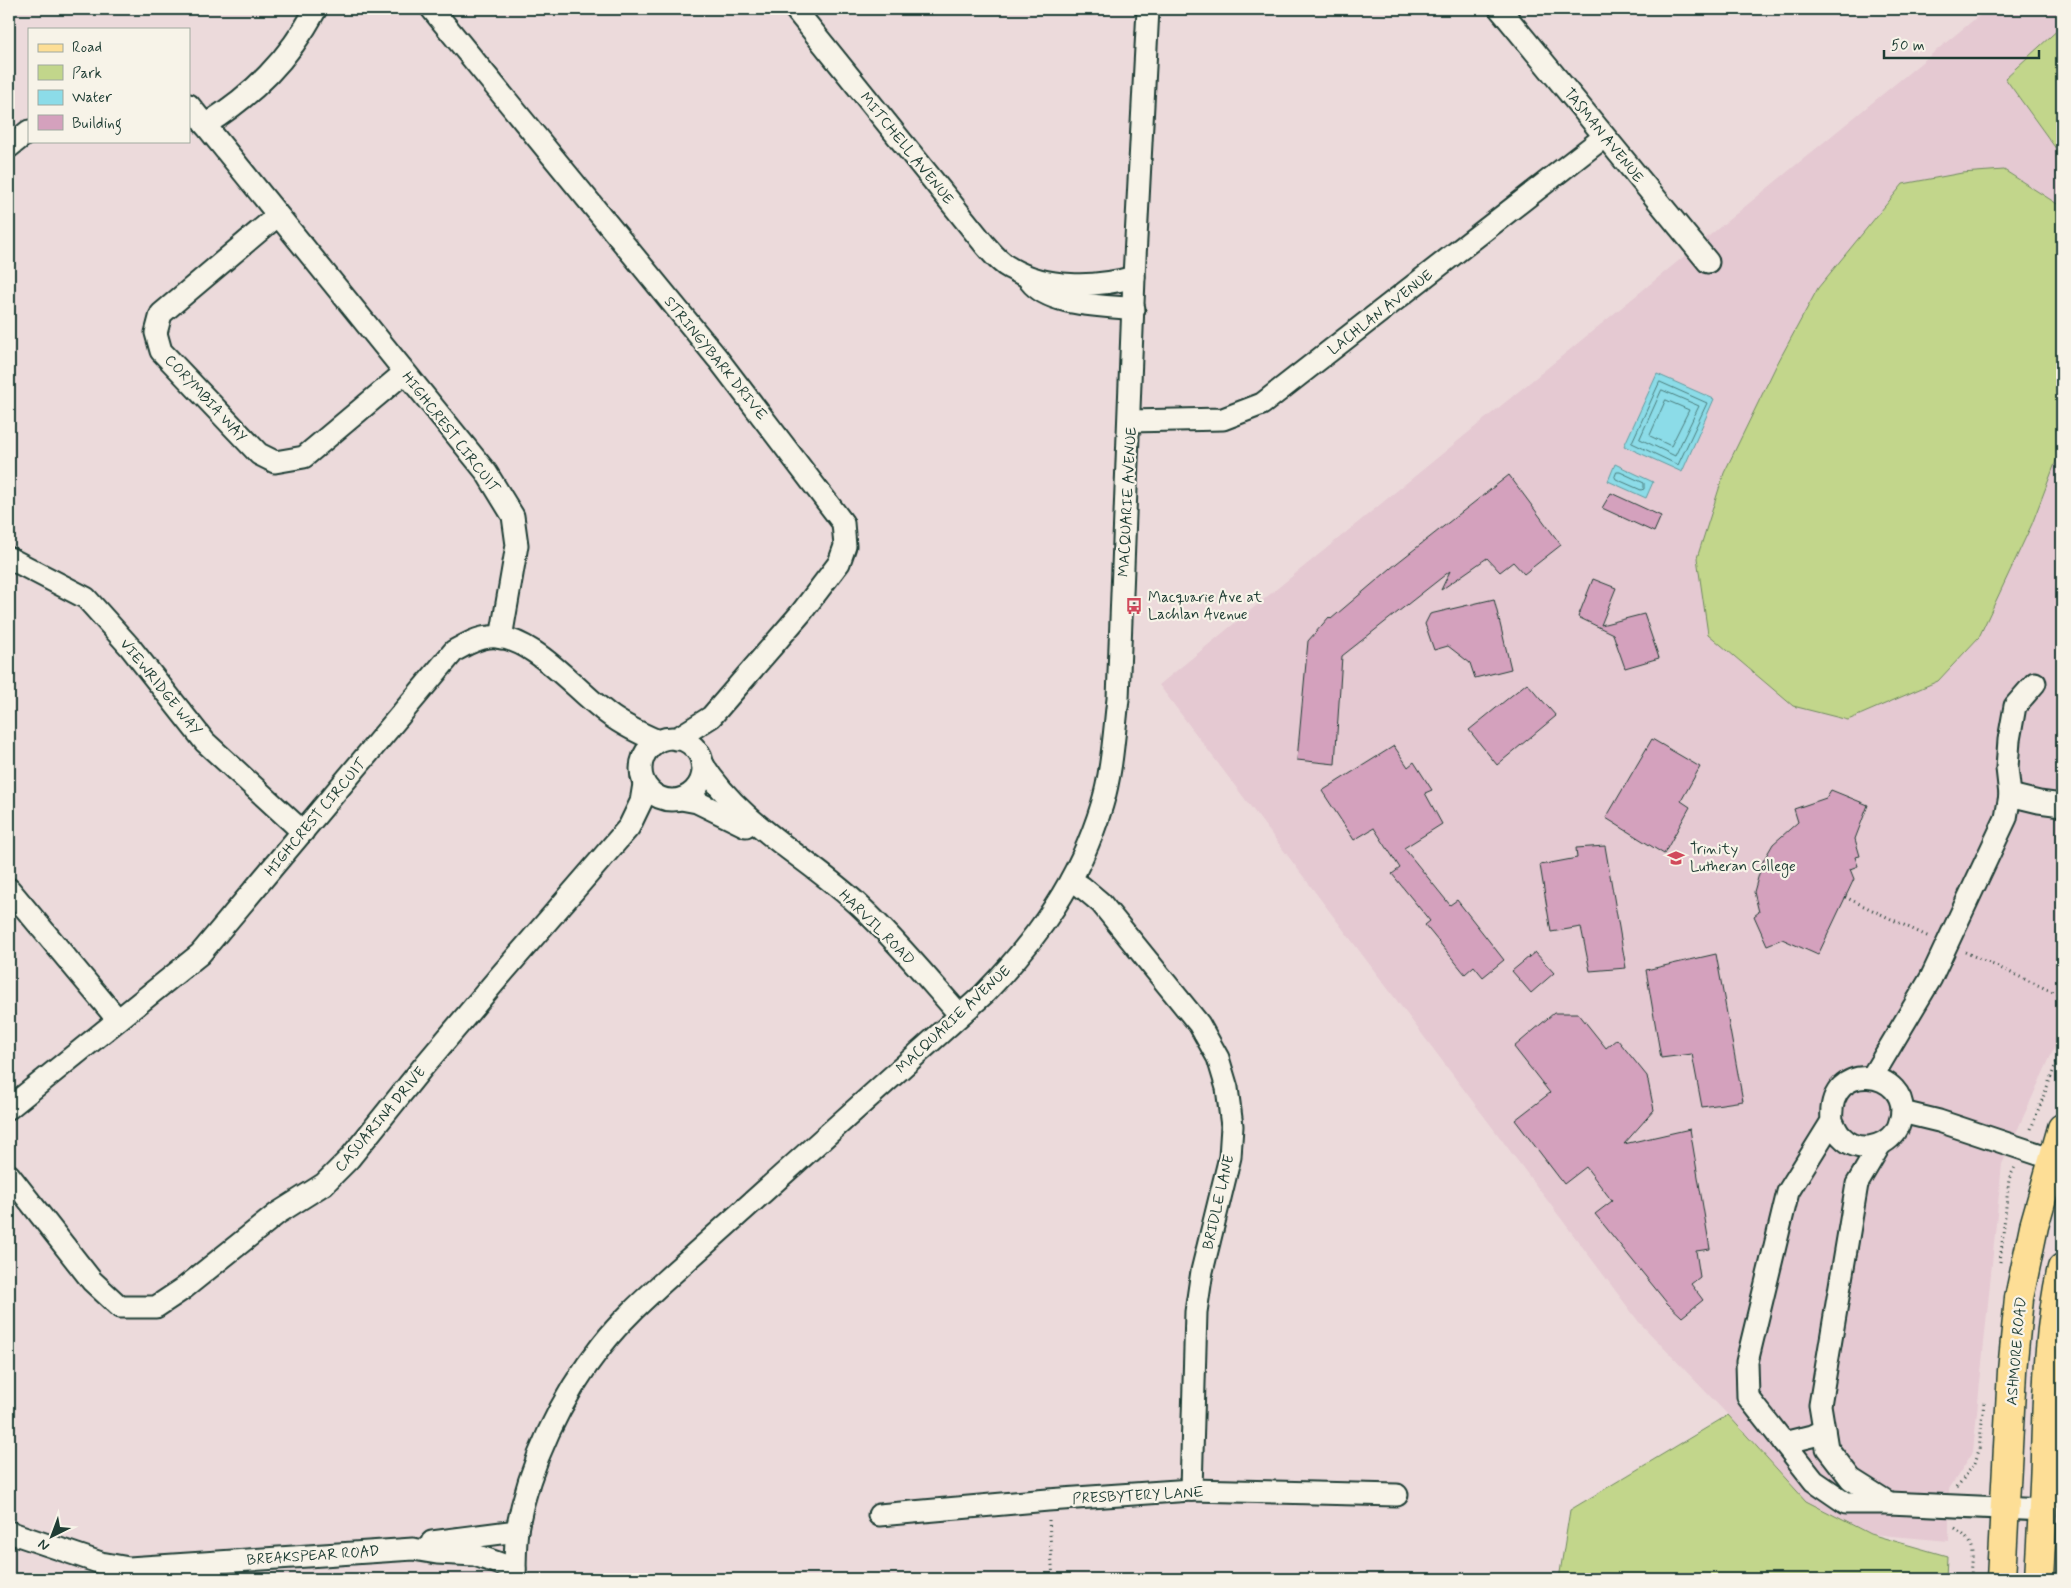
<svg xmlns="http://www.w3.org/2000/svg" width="2071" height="1588" viewBox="0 0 2071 1588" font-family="Mynerve,sans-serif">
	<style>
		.built { fill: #e5c9d2 }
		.green { fill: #c2d68b; stroke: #708a60 }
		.water { fill: #8cdce8; stroke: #609ca0 }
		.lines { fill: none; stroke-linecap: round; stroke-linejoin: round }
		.shore { stroke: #4b7d7c; stroke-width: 1 }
		.building { fill: #d4a1bd; stroke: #1f3d34 }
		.minor-casing { stroke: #1f3d34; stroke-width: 25 }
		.major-casing { stroke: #1f3d34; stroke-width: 31 }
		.path { stroke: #1f3d34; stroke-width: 3; stroke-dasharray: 1 4; stroke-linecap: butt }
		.minor { stroke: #f7f3e8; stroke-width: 21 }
		.major { stroke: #fdde96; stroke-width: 28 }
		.labels { text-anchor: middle; stroke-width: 4.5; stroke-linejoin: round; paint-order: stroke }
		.street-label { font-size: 15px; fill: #1f3d34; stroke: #f7f3e8 }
		.poi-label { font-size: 15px; fill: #1f3d34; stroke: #f7f3e8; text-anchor: start }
	</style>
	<rect width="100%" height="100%" fill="#ecdadb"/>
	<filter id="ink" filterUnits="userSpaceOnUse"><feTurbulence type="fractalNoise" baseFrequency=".02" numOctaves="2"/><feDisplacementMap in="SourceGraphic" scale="10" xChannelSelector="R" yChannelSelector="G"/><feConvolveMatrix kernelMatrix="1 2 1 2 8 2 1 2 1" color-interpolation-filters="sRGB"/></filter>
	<g filter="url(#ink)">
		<polygon class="built" points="1987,9 2062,9 2062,1031 2002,1164 1973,1452 1949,1489 1949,1541 1870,1534 1806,1501 1728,1415 1639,1322 1159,685"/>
		<g class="green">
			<polygon points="2062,26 2062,157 2005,78"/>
			<polygon points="2004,170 2062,207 2062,445 2032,524 1979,637 1938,681 1848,720 1793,706 1708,634 1697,558 1724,473 1776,366 1818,288 1903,184 1962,173"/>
			<polygon points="1728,1415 1806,1501 1870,1534 1947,1556 1946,1579 1559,1579 1570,1510"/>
		</g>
		<g class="water">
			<polygon points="1657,374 1714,399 1682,472 1624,446"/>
			<polygon points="1615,464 1653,482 1646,498 1608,481"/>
		</g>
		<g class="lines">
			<g class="shore">
				<polygon points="1660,382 1707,403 1678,465 1632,443"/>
				<polygon points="1662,390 1699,406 1675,456 1640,439"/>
				<polygon points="1666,400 1689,410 1671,446 1650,436"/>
				<polygon points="1617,472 1620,472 1644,483 1644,489 1641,490 1616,479 1615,477"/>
			</g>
		</g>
		<g class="building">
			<polygon points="1509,475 1561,545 1524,574 1513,562 1500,572 1487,558 1441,590 1450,571 1342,656 1335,764 1297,760 1308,641 1329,617 1331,619 1397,563"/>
			<polygon points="1611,493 1661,516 1654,532 1602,508"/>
			<polygon points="1593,579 1616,588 1601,625 1644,614 1659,658 1625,668 1613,634 1578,617"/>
			<polygon points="1494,599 1511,669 1475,678 1470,663 1448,646 1434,650 1425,624 1430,614"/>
			<polygon points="1527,683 1556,716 1497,765 1469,730"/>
			<polygon points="1652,739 1700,767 1681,801 1690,807 1664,854 1606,818"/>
			<polygon points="1394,746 1408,767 1414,762 1432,790 1425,793 1442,824 1404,848 1450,905 1457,900 1504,960 1483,977 1474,966 1465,974 1425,925 1430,921 1392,874 1400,868 1374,828 1354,840 1322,791"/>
			<polygon points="1831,790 1868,805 1855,839 1860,856 1855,857 1858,866 1850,869 1854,879 1818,955 1782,939 1767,945 1754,916 1759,912 1754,892 1762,863 1773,844 1798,822 1794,809 1826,798"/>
			<polygon points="1605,846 1626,968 1590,971 1581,927 1551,932 1540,865 1577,858 1576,848"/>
			<polygon points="1535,952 1554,973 1531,993 1512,971"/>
			<polygon points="1716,954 1743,1101 1702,1107 1692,1054 1661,1058 1646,970"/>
			<polygon points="1554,1013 1578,1013 1606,1048 1617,1039 1647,1076 1654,1110 1624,1144 1690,1129 1710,1249 1696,1251 1700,1277 1691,1284 1703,1300 1682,1317 1667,1303 1595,1214 1612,1201 1586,1167 1564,1184 1515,1120 1550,1093 1514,1047"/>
		</g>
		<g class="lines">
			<g class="minor-casing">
				<g id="minor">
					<polyline points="432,9 718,359 843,523 845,546 839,563 801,613 711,717 676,739"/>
					<path d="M795,9L985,245C992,253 1000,263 1010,268C1046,289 1095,288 1134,277"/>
					<polyline points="1500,9 1708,262"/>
					<polyline points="189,105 486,472 513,516 517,545 501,638"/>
					<path d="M205,125C254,94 288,60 316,9"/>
					<polyline points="9,147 29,131"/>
					<polyline points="277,216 161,314 156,333 161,351 259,454 275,462 304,457 404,373"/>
					<path d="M1030,281C1050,307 1104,305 1134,309"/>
					<polyline points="1130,421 1223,419 1262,404 1604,137"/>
					<polyline points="9,558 86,598 130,647 205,742 303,832"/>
					<circle cx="672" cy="769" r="31"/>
					<path d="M702,763C741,826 810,858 862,908C897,941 928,979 960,1015"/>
					<polyline points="2010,795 2039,802 2062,805"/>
					<polyline points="681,799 697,802 746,826"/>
					<polyline points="1071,880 1082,887 1101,903 1199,1024 1218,1058 1227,1088 1232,1126 1230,1157 1202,1271 1196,1312 1191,1490"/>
					<polyline points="9,889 118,1020"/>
					<polyline points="1872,1077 1931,978 2006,818 2010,795 2007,768 2009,740 2015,706 2035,683"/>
					<path d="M9,1108L200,954L454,651C465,645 476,638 489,637C529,633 572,686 602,709C618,723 639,733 658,741"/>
					<polyline points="1902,1112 1939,1121 2062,1162"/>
					<path d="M1832,1121C1835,1126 1837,1133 1842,1137C1857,1153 1882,1149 1895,1132C1899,1128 1899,1124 1901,1118C1912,1070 1826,1057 1832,1121L1788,1192L1747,1362L1748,1397L1814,1481L1846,1503H1889L2043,1510"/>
					<polyline points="1880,1145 1857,1184 1820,1405 1827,1448 1851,1479 1889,1503"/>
					<polyline points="9,1175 92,1281 120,1307 156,1307 183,1289 278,1213 324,1184 349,1159 423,1067 499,977 629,827 641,802 644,784"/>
					<polyline points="1784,1443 1812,1436 1824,1430"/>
					<polyline points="879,1515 1048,1500 1191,1490 1397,1495"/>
					<polyline points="9,1532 101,1563 129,1568 413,1549 437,1553 475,1555 515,1569"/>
					<polyline points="432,1542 517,1531"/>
					<path d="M515,1579C515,1563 515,1546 517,1530C529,1464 561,1397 602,1345C622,1319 647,1297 671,1275L984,994C1038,938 1079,881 1102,805C1112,772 1114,734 1118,699L1134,277L1148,9"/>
				</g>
			</g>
			<g class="major-casing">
				<g id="major">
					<polyline points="2001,1579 2012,1371 2019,1298 2034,1226 2062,1128"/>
					<path d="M2039,1579C2041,1539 2044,1498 2045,1457C2047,1394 2048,1329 2062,1268"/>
				</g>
			</g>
			<g class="path">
				<polyline points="1845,897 1929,937"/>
				<polyline points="1965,952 2062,996"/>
				<polyline points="2031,1129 2062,1048"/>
				<polyline points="2000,1262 2009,1179 2015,1167"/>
				<polyline points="1957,1487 1975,1463 1979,1450 1984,1402"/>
				<polyline points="1049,1520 1053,1579"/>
				<path d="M1955,1528C1977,1543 1972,1555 1971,1579"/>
			</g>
			<use href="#minor" class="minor"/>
			<use href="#major" class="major"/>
		</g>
	</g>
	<defs>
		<g id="bus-bare" transform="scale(1.35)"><path d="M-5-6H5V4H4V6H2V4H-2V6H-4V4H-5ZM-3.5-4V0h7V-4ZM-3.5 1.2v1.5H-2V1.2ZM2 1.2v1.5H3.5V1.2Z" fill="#d1495b" stroke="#f7f3e8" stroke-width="2.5" paint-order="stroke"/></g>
		<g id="school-bare" transform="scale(1.35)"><path d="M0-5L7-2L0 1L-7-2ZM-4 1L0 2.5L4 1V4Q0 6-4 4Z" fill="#d1495b" stroke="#f7f3e8" stroke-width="2.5" paint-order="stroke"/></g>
	</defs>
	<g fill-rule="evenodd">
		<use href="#bus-bare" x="1134" y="606"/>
		<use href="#school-bare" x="1676" y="858"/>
	</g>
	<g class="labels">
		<g class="street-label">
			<text transform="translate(1604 135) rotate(51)" y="5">TASMAN AVENUE</text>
			<text transform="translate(907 148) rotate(51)" y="5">MITCHELL AVENUE</text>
			<text transform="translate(1380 312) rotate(-38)" y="5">LACHLAN AVENUE</text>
			<text transform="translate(716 358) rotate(51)" y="5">STRINGYBARK DRIVE</text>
			<text transform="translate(206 398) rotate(47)" y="5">CORYMBIA WAY</text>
			<text transform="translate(451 432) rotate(52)" y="5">HIGHCREST CIRCUIT</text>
			<text transform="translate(1127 502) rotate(-87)" y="5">MACQUARIE AVENUE</text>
			<text transform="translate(161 687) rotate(51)" y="5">VIEWRIDGE WAY</text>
			<text transform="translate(315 817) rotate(-50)" y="5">HIGHCREST CIRCUIT</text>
			<text transform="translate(877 927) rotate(45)" y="5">HARVIL ROAD</text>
			<text transform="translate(953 1019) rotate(-43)" y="5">MACQUARIE AVENUE</text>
			<text transform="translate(380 1119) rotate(-50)" y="5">CASUARINA DRIVE</text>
			<text transform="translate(1218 1202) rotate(-77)" y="5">BRIDLE LANE</text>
			<text transform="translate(2016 1351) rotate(-85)" y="5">ASHMORE ROAD</text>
			<text transform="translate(1138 1495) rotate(-3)" y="5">PRESBYTERY LANE</text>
			<text transform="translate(313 1555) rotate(-4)" y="5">BREAKSPEAR ROAD</text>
		</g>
		<g class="poi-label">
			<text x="1148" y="602">Macquarie Ave at<tspan x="1148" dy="17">Lachlan Avenue</tspan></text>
			<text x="1690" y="854">Trinity<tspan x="1690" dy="17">Lutheran College</tspan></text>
		</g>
	</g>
	<rect width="2071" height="1588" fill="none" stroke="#f7f3e8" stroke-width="30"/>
	<rect x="15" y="15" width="2041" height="1558" fill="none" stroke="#1f3d34" stroke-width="2" filter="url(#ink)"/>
	<rect x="28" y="28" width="162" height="115" fill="#f7f3e8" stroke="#a1aaa0"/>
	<rect x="38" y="44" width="25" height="8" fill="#fdde96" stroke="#a1aaa0"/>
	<text x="72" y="52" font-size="15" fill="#1f3d34">Road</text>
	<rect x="38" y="65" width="25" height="15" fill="#c2d68b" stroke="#a1aaa0"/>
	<text x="72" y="78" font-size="15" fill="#1f3d34">Park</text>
	<rect x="38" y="90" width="25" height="15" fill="#8cdce8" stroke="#a1aaa0"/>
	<text x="72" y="102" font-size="15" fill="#1f3d34">Water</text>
	<rect x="38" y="115" width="25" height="15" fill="#d4a1bd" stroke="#a1aaa0"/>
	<text x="72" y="128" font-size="15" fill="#1f3d34">Building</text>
	<g transform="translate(52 1536) rotate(222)" stroke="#f7f3e8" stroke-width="4" paint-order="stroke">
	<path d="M0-4L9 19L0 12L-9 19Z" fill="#1f3d34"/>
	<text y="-8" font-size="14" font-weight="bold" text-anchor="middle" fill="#1f3d34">N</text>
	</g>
	<path d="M1884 50v8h155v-8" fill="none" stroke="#1f3d34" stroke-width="2.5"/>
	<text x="1891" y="50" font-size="15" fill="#1f3d34" stroke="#f7f3e8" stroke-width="4" paint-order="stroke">50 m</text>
</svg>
